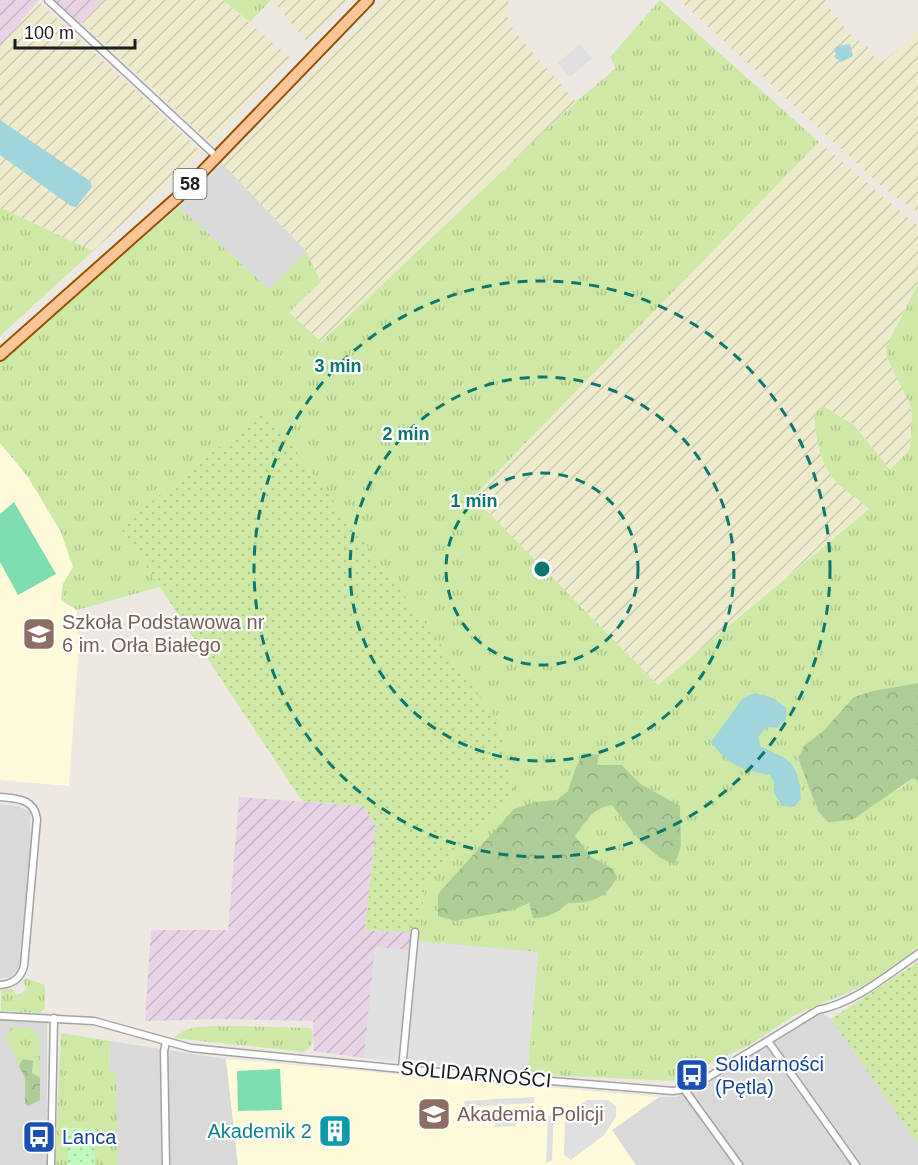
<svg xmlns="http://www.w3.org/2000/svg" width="918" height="1165" viewBox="0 0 918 1165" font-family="Helvetica,sans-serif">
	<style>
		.residential { fill: #dad9d9 }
		.industrial { fill: url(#industrial-furrows) }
		.education { fill: #fffbd9 }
		.farmland { fill: url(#farmland-furrows) }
		.grass { fill: url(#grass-tufts) }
		.forest { fill: url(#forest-crowns) }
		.park { fill: url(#park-dots) }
		.garden { fill: url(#garden-dots) }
		.pitch { fill: #7eddae }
		.parking { fill: #e0e0e0 }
		.water { fill: #a1d5dc }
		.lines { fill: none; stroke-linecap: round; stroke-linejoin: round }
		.minor-casing { stroke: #a3a3a3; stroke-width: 9 }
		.primary-casing { stroke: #945200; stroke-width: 14 }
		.minor { stroke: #fff; stroke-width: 6 }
		.primary { stroke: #fcc598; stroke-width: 10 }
		.ring { fill: none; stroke: #0f766e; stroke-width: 3; stroke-dasharray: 10 8 }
		.labels { text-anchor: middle; stroke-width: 4.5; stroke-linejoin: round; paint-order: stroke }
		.shield { fill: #fff; stroke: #606060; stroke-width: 1.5 }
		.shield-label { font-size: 18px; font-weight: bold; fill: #1c1c1c }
		.education-label { font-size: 20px; fill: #785e54; stroke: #fff; text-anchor: start }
		.transit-label { font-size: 20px; fill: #164399; stroke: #fff; text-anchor: start }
		.street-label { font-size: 20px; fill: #1c1c1c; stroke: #fff }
		.culture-label { font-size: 20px; fill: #0d838f; stroke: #fff; text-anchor: end }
		.centre { fill: #0f766e; stroke: #fff; stroke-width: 3 }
		.ring-label { font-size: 18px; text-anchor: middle; font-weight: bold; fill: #0f766e; stroke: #fff; stroke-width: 4.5; stroke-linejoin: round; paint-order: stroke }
	</style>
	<defs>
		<pattern id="industrial-furrows" width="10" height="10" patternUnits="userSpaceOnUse" patternTransform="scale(1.5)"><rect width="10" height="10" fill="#e7d3e5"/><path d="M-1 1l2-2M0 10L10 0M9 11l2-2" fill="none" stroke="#c6b5c4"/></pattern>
		<pattern id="farmland-furrows" width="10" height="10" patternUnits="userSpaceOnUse" patternTransform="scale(1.5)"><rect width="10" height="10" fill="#edebcc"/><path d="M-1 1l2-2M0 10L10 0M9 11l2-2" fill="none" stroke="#cbc9af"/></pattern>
		<pattern id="grass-tufts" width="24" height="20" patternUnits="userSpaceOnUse" patternTransform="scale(1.5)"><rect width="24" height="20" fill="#cee9a6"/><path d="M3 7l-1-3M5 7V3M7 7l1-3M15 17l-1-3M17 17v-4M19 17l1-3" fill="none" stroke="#b0c78e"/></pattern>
		<pattern id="forest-crowns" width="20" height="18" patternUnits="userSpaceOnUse" patternTransform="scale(1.5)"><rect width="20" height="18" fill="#accd96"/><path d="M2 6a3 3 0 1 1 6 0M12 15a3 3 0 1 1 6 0" fill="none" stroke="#93af81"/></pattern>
		<pattern id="park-dots" width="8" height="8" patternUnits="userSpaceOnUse" patternTransform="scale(1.5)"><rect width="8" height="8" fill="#bff9bd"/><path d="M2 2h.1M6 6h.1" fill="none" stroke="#a4d5a2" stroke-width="1.8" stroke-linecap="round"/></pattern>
		<pattern id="garden-dots" width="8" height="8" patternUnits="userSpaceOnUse" patternTransform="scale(1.5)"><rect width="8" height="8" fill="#cee9a6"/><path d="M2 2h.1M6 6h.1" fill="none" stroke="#b0c78e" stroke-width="1.8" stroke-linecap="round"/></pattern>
	</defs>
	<rect width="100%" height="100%" fill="#ede8e1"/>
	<g class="residential">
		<polygon points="222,163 306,251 269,290 179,207"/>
		<polygon points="0,804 18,806 30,812 31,856 19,970 10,977 0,979"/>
		<polygon points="818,1010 831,1019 918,1144 918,1165 636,1165 611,1130 659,1097 677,1097 684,1089"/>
		<polygon points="0,1019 47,1022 47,1165 0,1165"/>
		<polygon points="110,1041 226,1059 238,1165 118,1165 116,1072 109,1071"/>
	</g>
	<g class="industrial">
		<polygon points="0,0 39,0 0,47"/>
		<polygon points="48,0 103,0 77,27"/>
		<polygon points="239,797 363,806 376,826 365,930 419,933 417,951 375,948 364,1058 314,1051 313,1021 221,1019 145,1021 151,930 228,930"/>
	</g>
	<g class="education">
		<polygon points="0,443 28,477 61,532 73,567 63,584 61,600 77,610 78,657 69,786 0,780"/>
		<polygon points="226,1059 393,1074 659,1097 612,1130 636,1165 238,1165"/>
	</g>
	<g class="farmland">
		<polygon points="103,0 223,0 290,58 211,143 82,22"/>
		<polygon points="272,0 347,0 307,42"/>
		<polygon points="383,0 507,0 511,5 505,12 514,31 576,102 320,342 289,312 306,251 222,163"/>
		<polygon points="679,0 825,0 831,10 850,34 871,50 874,57 885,60 918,31 918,213 886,190"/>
		<polygon points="38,1 202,152 93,251 0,209 0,47"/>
		<polygon points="819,142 918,226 918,284 896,325 887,359 909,402 912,414 910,449 890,470 854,424 814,414 818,449 839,485 869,508 658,685 473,497"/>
	</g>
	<g class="grass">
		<polygon points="223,0 271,0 250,22"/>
		<path d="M660,0L819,142L473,497L658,685L869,509C860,500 848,493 839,485C820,466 816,439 814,414L823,406L854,425L890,470L910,449L912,414L909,402L887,358L886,347L918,284V683L872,691L854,697L823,731L804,746L798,758L818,811L828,822L901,788L913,778L918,781V949L865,985L795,1015L749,1045L673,1081L527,1074L538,953L418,941L426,882L516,797L120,527L160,587L77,610L61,600L63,584L73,567L61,532L28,477L0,443V361L179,207L269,289L306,251L321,282L289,312L321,342L576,102L616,68L610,57Z"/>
		<polygon points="1,208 93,251 0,336 0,209"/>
		<polygon points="26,978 45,985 45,1008 40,1013 1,1011 1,990 12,989 16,995 22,993 27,988 23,982"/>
		<path d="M234,1026L311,1028C314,1038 314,1047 304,1052L174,1038C187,1023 215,1027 234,1026Z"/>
		<polygon points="12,1027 31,1028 40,1038 40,1078 32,1073 23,1059 19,1066 6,1038"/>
		<polygon points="61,1033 110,1041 109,1071 116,1071 118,1165 55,1165"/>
	</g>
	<g class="forest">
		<polygon points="918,683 918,781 913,778 852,820 828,822 818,811 798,758 804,746 823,731 854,697 872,691"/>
		<path d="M583,753L599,755L597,765H622L639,783L680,806L681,845L675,865L659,857L640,841L612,805C592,808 586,821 575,836L591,857L613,869L617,877C606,899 591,903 568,903C557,913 548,918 533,918L529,903L513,910L455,921L438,916V894L514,809L536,802L557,800L568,791L575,770Z"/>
		<polygon points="23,1059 33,1061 32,1073 40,1078 40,1100 28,1106 25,1104 25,1078 19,1066"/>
	</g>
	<polygon class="park" points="68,1128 94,1128 95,1165 68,1165"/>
	<g class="garden">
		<polygon points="265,410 496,718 516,797 426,882 419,933 365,930 376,826 363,806 302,801 120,527"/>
		<polygon points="918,962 918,1144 831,1019"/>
	</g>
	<g class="pitch">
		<polygon points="14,502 56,574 18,595 0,562 0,514"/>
		<polygon points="280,1069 282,1110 238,1111 237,1071"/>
	</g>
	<g class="parking">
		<polygon points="580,44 592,58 570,77 558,63"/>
		<polygon points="418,941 538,952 527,1074 364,1058 375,947 417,951"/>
		<polygon points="534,1097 534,1103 465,1107 464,1101"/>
		<polygon points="587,1100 608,1100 616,1106 616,1117 604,1135 571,1160 564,1155 565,1114"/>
		<polygon points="515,1111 516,1126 495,1127 494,1112"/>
		<polygon points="554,1113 552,1160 546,1163 548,1117"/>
	</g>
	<g class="water">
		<polygon points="850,44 853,56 841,62 834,57 836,54 834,49 837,46"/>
		<polygon points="0,120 90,181 92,187 76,207 71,206 0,155"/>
		<path d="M755,693L775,699L786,708V719L778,728L767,727L758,737L761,747C793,760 798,764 801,799L794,807L782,806L774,793V782L770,775C742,770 729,766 711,742L743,698Z"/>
	</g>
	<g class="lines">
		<g class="minor-casing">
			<g id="minor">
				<polyline points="48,0 217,157"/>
				<path d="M0,797C17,799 34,798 37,819L24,966C21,978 13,984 0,985"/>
				<path d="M0,1016L94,1021L191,1048L402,1069L673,1091L684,1089L702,1081L818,1010C855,1003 887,975 918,954"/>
				<polyline points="768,1041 856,1165"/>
				<polyline points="166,1042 164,1051 166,1165"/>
				<polyline points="402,1069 415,932"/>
				<polyline points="684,1089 739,1165"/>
				<polyline points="51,1165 54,1018"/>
			</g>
		</g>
		<g class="primary-casing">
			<polyline id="primary" points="0,355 179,196 368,0"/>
		</g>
		<use href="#minor" class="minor"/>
		<use href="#primary" class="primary"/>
	</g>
	<g class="ring">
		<circle cx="542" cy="569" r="96"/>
		<circle cx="542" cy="569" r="192"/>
		<circle cx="542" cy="569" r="288"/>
	</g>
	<defs>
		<g id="school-square" transform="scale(1.725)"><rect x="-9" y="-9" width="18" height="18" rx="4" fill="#8d6e63" stroke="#fff"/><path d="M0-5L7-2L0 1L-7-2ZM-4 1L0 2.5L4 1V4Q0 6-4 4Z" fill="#fff"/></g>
		<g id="bus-square" transform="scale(1.725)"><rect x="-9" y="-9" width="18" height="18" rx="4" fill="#1a4fb4" stroke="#fff"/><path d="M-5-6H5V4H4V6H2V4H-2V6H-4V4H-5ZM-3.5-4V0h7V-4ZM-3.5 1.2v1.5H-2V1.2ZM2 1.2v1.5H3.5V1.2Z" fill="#fff"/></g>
		<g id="university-square" transform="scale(1.725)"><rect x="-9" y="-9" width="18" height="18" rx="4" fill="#8d6e63" stroke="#fff"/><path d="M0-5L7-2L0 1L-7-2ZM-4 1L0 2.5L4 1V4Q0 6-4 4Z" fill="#fff"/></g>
		<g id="building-square" transform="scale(1.725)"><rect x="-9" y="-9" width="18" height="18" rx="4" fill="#0f9aa8" stroke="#fff"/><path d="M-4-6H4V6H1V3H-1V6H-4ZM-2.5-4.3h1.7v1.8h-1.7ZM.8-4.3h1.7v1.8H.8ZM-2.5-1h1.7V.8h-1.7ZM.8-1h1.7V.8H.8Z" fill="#fff"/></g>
	</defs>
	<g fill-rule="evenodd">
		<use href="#school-square" x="39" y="634"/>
		<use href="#bus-square" x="692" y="1075"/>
		<use href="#university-square" x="434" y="1114"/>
		<use href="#building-square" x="335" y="1131"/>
		<use href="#bus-square" x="39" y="1137"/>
	</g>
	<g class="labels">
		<rect class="shield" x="173.5" y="169" width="33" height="30" rx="4.5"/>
		<g class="shield-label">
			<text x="190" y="190">58</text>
		</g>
		<g class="education-label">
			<text x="62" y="629">Szkoła Podstawowa nr<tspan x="62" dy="23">6 im. Orła Białego</tspan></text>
			<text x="457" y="1121">Akademia Policji</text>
		</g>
		<g class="transit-label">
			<text x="715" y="1071">Solidarności<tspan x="715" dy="23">(Pętla)</tspan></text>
			<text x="62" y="1144">Lanca</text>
		</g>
		<g class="street-label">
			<text transform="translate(476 1074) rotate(5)" y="7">SOLIDARNOŚCI</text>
		</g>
		<g class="culture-label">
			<text x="312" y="1138">Akademik 2</text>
		</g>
	</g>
	<circle cx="542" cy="569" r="9" class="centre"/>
	<g class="ring-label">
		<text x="338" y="372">3 min</text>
		<text x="406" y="440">2 min</text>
		<text x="474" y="507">1 min</text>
	</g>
	<path d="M15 39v9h120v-9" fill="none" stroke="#1c1c1c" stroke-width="3"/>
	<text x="24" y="39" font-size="18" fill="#1c1c1c" stroke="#ffffff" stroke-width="4.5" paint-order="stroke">100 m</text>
</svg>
